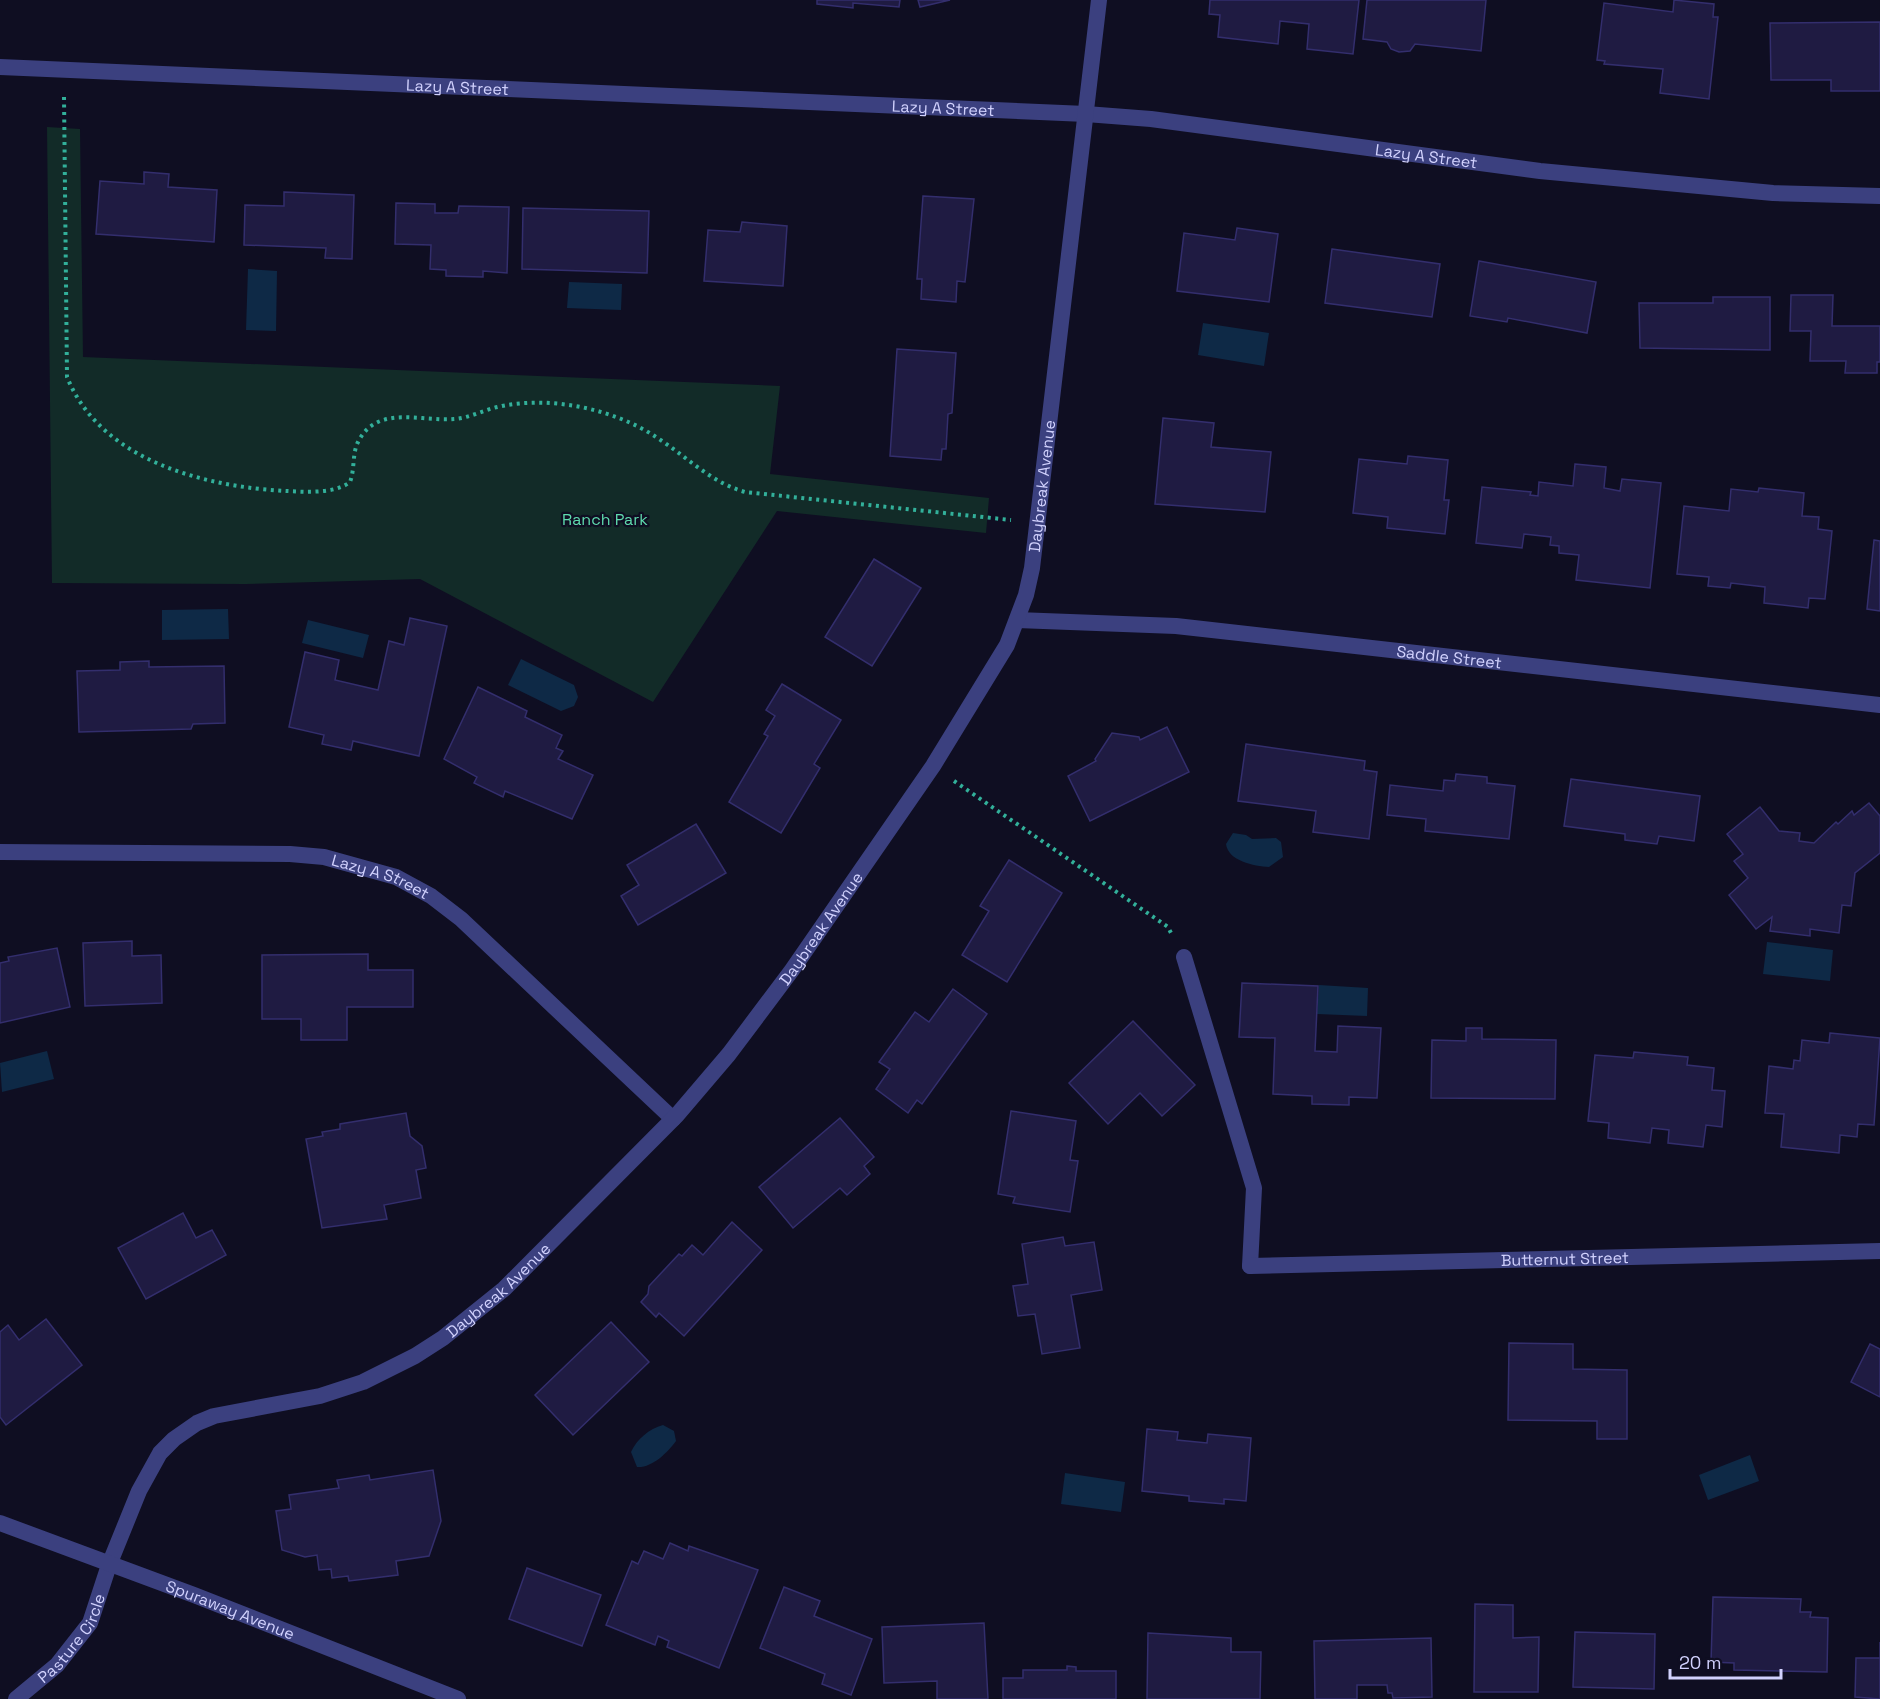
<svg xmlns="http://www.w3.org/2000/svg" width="1880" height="1699" viewBox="0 0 1880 1699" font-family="'Space Grotesk',sans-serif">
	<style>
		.green { fill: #122b28 }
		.water { fill: #0e2946 }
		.building { fill: #1f1b42; stroke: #332e6d; stroke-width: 1.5 }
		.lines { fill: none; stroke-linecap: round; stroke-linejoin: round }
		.path { stroke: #32b09a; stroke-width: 4; stroke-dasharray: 3 4.5; stroke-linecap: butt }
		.service { stroke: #3b407f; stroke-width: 16 }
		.minor { stroke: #3b407f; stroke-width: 16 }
		.tertiary { stroke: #3b407f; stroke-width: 16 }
		.labels { text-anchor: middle; stroke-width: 4.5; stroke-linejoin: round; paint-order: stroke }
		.street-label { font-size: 16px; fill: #d1d1fd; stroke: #0f0e22 }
		.park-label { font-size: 16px; fill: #5fdbae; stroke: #0f0e22 }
	</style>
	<rect width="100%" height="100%" fill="#0f0e22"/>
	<polygon class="green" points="47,127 80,129 83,357 780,386 770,474 989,498 986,533 777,511 653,702 420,579 246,584 52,583"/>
	<g class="water">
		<polygon points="248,269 277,271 276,331 246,330"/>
		<polygon points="569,282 622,284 621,310 567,308"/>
		<polygon points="1203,323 1269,333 1264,366 1198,355"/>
		<polygon points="228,609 229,639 162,640 162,610"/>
		<polygon points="308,620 369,635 363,658 302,643"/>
		<polygon points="521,659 574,685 578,697 574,706 561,711 508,685"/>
		<path d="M1233,833L1246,835L1252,839L1276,838L1281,842L1283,857L1269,867C1254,866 1228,861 1226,844Z"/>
		<polygon points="1767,942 1833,950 1830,981 1763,974"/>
		<polygon points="1319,985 1368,988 1367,1016 1317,1014"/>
		<polygon points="47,1051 54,1079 2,1092 0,1063"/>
		<path d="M663,1425L674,1431L676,1441C667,1453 652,1468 637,1467L631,1452C637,1439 649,1429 663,1425Z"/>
		<polygon points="1750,1455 1759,1481 1708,1500 1699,1475"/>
		<polygon points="1065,1473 1125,1482 1121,1512 1061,1504"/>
	</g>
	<g class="building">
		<polygon points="817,0 900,0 899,7 853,3 853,8 817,4"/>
		<polygon points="918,0 950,0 920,7"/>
		<polygon points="1210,0 1359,0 1353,54 1307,49 1309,24 1280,21 1278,44 1218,37 1220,15 1209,14"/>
		<polygon points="1367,0 1486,0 1481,51 1415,44 1410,51 1399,52 1391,49 1387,42 1363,39"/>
		<polygon points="1674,0 1714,4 1713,17 1718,17 1709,99 1660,93 1663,69 1604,64 1605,61 1597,60 1604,3 1673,12"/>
		<polygon points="1880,22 1880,91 1831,91 1831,80 1771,80 1770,23"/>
		<polygon points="144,172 169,174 168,187 217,190 214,242 96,234 100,181 144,184"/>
		<polygon points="284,192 354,195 352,259 325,258 326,248 244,245 245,205 284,206"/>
		<polygon points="923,196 974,199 965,282 957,281 956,302 921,299 922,279 917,279"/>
		<polygon points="396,203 435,204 435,213 458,213 459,206 509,207 507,273 483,271 483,277 446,276 446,270 430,269 431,245 395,244"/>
		<polygon points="523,208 649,211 647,273 522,269"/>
		<polygon points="742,222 787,226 783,286 704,281 708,230 740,232"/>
		<polygon points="1237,228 1278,234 1269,302 1177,291 1184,233 1235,240"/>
		<polygon points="1332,249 1440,264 1432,317 1325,303"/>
		<polygon points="1479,261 1596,282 1587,333 1508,318 1507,322 1470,316"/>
		<polygon points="1791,295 1833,295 1832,326 1880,326 1880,362 1877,362 1877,373 1845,373 1846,361 1810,361 1811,331 1790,331"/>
		<polygon points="1713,297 1770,297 1770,350 1640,348 1639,303 1713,303"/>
		<polygon points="897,349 956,353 952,413 948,414 946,449 942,449 941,460 890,456"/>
		<polygon points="1163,418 1214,423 1211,447 1271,452 1265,512 1155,504"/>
		<polygon points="1408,456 1448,460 1444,500 1449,500 1445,534 1387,528 1388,517 1353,513 1359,459 1407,464"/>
		<polygon points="1575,464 1606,467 1604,488 1620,491 1622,479 1661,483 1650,588 1576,580 1579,555 1559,553 1559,546 1550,545 1551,537 1524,534 1522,548 1476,543 1482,487 1531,492 1530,495 1538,496 1539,482 1573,486"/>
		<polygon points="1759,488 1804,493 1802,516 1819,517 1818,529 1832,531 1825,599 1809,598 1808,608 1764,603 1765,587 1731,583 1730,588 1708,586 1709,577 1677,574 1684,506 1729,511 1731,489 1758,492"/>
		<polygon points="1874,540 1880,541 1880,611 1867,609"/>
		<polygon points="874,559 921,588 872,666 825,637"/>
		<polygon points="410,618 447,626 419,756 353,741 351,750 322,744 324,735 289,727 305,652 339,660 335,680 378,690 389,641 404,645"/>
		<polygon points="149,661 149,667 224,666 225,723 193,724 191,729 79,732 77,671 120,670 120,662"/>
		<polygon points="782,684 841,720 814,764 820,768 781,833 729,802 768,736 764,734 775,716 766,710"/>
		<polygon points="478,687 527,711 525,717 562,735 556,748 563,751 558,759 593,775 572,819 505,791 503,797 474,783 477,777 444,759"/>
		<polygon points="1167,727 1189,772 1090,821 1068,776 1096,761 1095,759 1112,733 1139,737 1140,740"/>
		<polygon points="1246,744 1365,761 1364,770 1377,772 1369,839 1313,832 1316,811 1238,801"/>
		<polygon points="1456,774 1487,777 1487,783 1515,786 1509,839 1425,831 1426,819 1387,815 1390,785 1443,791 1444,780 1455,781"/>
		<polygon points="1571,779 1700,796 1694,841 1659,836 1657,844 1625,840 1625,834 1564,826"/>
		<polygon points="1869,803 1880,816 1880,853 1855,873 1851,906 1842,905 1839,933 1810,929 1810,936 1770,931 1772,917 1756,929 1729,895 1748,878 1734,861 1743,854 1727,834 1760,807 1779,831 1800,833 1799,841 1814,843 1836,822 1838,824 1852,811 1854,815"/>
		<polygon points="696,824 726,873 638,925 621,896 639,885 627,865"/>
		<polygon points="1009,860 1062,893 1007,982 962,955 989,911 980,906"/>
		<polygon points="132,941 132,956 161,955 162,1003 85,1006 83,943"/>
		<polygon points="57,948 70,1007 0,1023 0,963 9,961 8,957"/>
		<polygon points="368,954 368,970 413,970 413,1007 347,1007 347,1040 301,1040 301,1019 262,1019 262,955"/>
		<polygon points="1242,983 1318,986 1315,1051 1337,1052 1338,1026 1381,1028 1377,1098 1349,1097 1349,1105 1312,1104 1312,1096 1273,1094 1275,1038 1239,1037"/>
		<polygon points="953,989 987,1014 922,1104 917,1100 908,1113 876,1089 890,1069 879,1062 915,1012 929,1022"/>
		<polygon points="1133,1021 1195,1085 1162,1116 1140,1093 1108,1124 1069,1083"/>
		<polygon points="1466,1028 1482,1028 1482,1039 1556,1040 1555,1099 1431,1098 1432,1040 1466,1041"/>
		<polygon points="1830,1033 1880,1038 1874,1125 1858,1124 1857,1137 1840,1135 1839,1153 1781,1147 1784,1114 1765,1113 1769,1066 1793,1069 1794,1060 1800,1061 1802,1040 1829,1043"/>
		<polygon points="1634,1052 1688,1057 1687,1065 1714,1068 1712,1090 1725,1091 1722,1127 1706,1125 1703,1147 1668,1143 1669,1130 1652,1128 1650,1143 1608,1138 1609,1123 1588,1121 1595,1055 1633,1058"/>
		<polygon points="1011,1111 1076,1121 1070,1160 1078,1161 1070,1212 1013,1203 1015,1197 998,1194"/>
		<polygon points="406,1113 410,1136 422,1146 426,1168 416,1170 421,1198 384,1205 387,1219 322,1228 306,1139 323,1136 322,1132 340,1129 340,1124"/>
		<polygon points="840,1118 874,1157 864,1166 870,1174 847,1195 840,1188 793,1228 759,1187"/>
		<polygon points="183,1213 196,1238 212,1230 226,1255 146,1299 118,1248"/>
		<polygon points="732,1222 762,1250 684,1336 659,1313 656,1317 641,1302 648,1294 649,1286 679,1254 682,1256 692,1245 703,1255"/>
		<polygon points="1063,1237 1065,1246 1094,1242 1102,1290 1071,1295 1080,1348 1042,1354 1035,1314 1018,1316 1013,1286 1028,1284 1022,1244"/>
		<polygon points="46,1319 82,1365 6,1425 0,1417 0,1332 8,1325 19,1340"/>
		<polygon points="611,1322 649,1362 573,1435 535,1395"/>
		<polygon points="1509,1343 1573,1344 1573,1369 1627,1370 1627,1439 1597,1439 1597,1421 1508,1420"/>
		<polygon points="1870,1344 1880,1349 1880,1397 1851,1382"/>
		<polygon points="1147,1429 1178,1432 1177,1440 1207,1443 1208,1434 1251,1438 1246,1501 1224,1499 1224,1504 1189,1501 1189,1496 1142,1491"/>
		<polygon points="433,1470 441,1521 429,1556 396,1561 398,1575 349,1581 348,1576 332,1578 331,1569 319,1570 317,1555 305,1557 282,1550 276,1511 291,1509 289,1495 339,1488 337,1480 369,1475 370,1480"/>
		<polygon points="670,1543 688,1551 689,1546 758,1570 719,1668 667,1647 669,1641 658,1636 655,1645 606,1625 632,1561 638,1564 644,1551 663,1559"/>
		<polygon points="527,1568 601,1595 582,1646 509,1619"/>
		<polygon points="784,1587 820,1601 814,1616 872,1639 851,1695 822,1684 825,1674 760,1648"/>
		<polygon points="1713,1597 1801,1599 1800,1612 1811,1612 1810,1617 1828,1618 1827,1672 1734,1670 1734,1663 1711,1662"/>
		<polygon points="1475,1604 1513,1605 1513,1638 1539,1637 1538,1692 1474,1692"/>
		<polygon points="984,1623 988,1699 937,1699 937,1681 884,1683 882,1627"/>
		<polygon points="1575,1632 1655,1634 1654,1689 1573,1687"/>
		<polygon points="1148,1633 1231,1638 1231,1652 1261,1652 1260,1699 1147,1699"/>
		<polygon points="1431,1638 1432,1697 1393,1698 1392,1693 1388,1693 1387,1685 1357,1685 1357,1699 1315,1699 1314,1641"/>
		<polygon points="1880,1642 1880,1699 1855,1697 1856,1658 1880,1658"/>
		<polygon points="1067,1666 1076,1667 1076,1671 1116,1671 1116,1699 1003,1699 1003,1678 1023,1678 1023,1670 1067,1670"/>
	</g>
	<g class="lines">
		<g class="path">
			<path d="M64,97L67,377C101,461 205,487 287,491C305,492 335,494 350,482C355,469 352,454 358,442C377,404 421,422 454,419C470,418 485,409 502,406C552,396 614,409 656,437C686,456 710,482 745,492L1011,520"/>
			<polyline points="954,781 1168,927 1171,933"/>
		</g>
		<polyline class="service" points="1184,957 1254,1188 1250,1266"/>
		<g class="minor">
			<path id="s1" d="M0,67L1086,114L1151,119L1540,171L1773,193L1880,196"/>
			<path id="s2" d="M1017,620L1176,626L1880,705"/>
			<path id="s3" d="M0,852L290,854L324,857L396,877L431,896L461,919L673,1119"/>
			<path id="s4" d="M1250,1266L1880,1251"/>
			<path id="s5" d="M16,1699L57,1665L90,1623L109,1565L139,1491L160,1453L174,1439L197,1423L214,1416L320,1396L363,1382L415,1356L443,1338L504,1289L677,1115L729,1054L792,970L933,766L1007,645L1026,595L1032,568L1099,0"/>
		</g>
		<path class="tertiary" id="s6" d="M0,1523L194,1595L458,1699"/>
	</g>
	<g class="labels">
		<g class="street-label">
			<text dy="6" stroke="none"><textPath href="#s1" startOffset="458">Lazy A Street</textPath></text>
			<text dy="6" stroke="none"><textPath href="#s1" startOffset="944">Lazy A Street</textPath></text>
			<text dy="6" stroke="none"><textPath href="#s1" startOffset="1430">Lazy A Street</textPath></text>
			<text dy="6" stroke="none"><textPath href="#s5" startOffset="1664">Daybreak Avenue</textPath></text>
			<text dy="6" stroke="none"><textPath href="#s2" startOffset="434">Saddle Street</textPath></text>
			<text dy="6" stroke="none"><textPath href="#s3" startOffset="384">Lazy A Street</textPath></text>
			<text dy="6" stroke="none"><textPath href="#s5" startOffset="1161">Daybreak Avenue</textPath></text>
			<text dy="6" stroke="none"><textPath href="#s4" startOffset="315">Butternut Street</textPath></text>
			<text dy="6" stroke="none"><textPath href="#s5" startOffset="675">Daybreak Avenue</textPath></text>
			<text dy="6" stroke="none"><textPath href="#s6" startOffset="246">Spuraway Avenue</textPath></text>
			<text dy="6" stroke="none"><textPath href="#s5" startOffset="84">Pasture Circle</textPath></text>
		</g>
		<g class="park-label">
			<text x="605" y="525">Ranch Park</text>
		</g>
	</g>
	<path d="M1670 1669v9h111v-9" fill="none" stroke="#d1d1fd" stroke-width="3"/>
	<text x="1679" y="1669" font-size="18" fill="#d1d1fd" stroke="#0f0e22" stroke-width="4.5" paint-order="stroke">20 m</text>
</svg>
